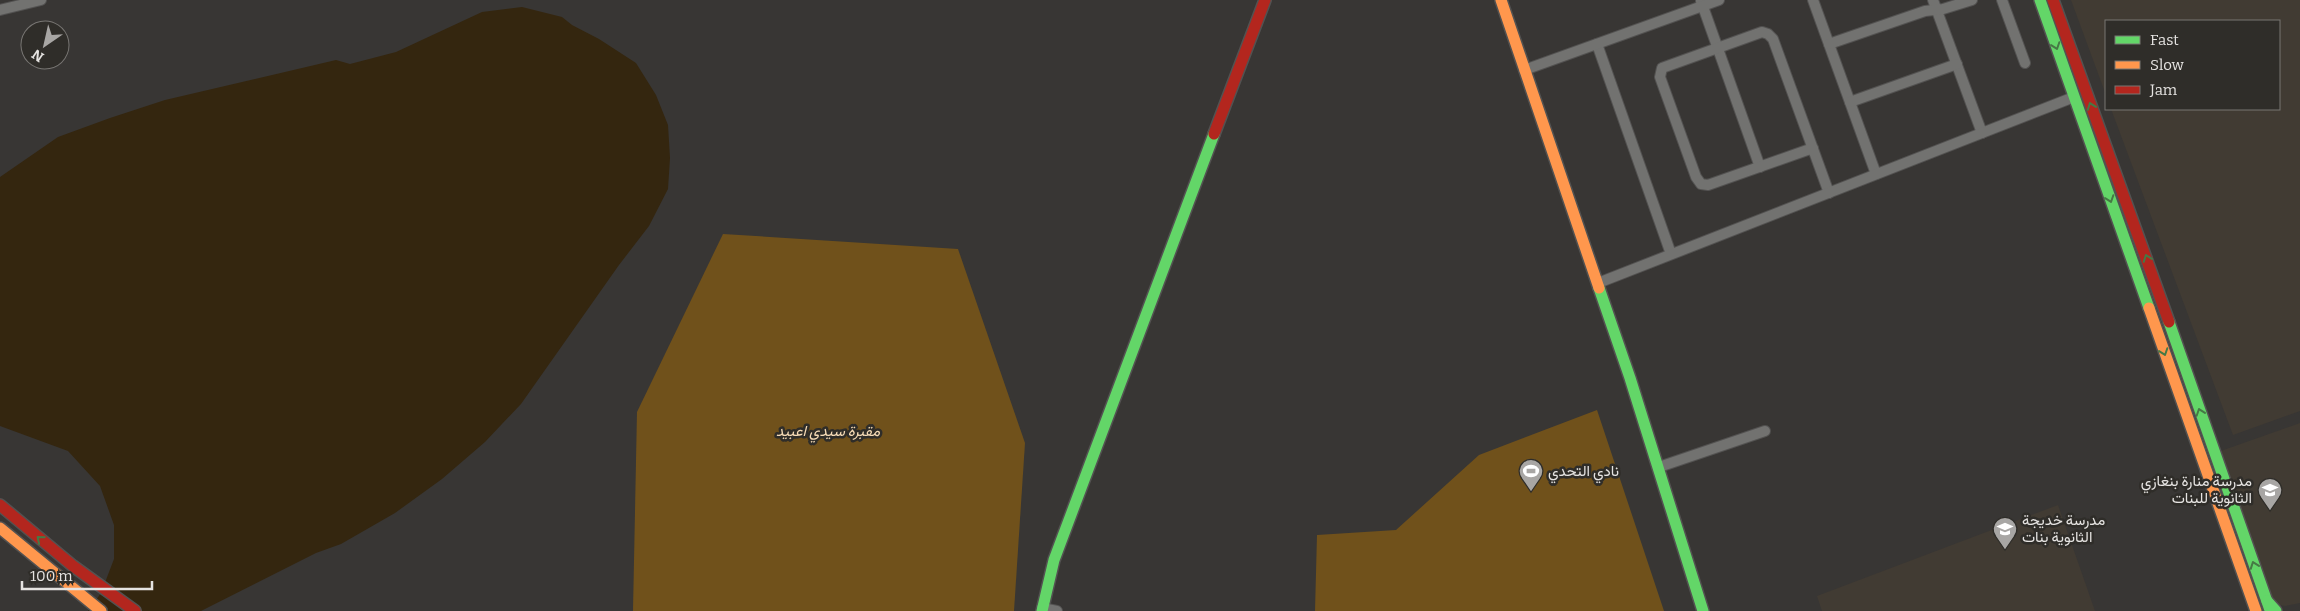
<svg xmlns="http://www.w3.org/2000/svg" width="2300" height="611" viewBox="0 0 2300 611" font-family="Bitter,Vazirmatn,serif">
	<style>
		.built { fill: #413b33 }
		.green { fill: #70511b }
		.water { fill: #34260f }
		.lines { fill: none; stroke-linecap: round; stroke-linejoin: round }
		.street-casing { stroke: #535251; stroke-width: 12 }
		.fast-casing { stroke: #535251; stroke-width: 14 }
		.slow-casing { stroke: #535251; stroke-width: 14 }
		.jam-casing { stroke: #535251; stroke-width: 14 }
		.street { stroke: #727270; stroke-width: 10 }
		.fast { stroke: #63d668; stroke-width: 11 }
		.slow { stroke: #ff974d; stroke-width: 11 }
		.jam { stroke: #b3261e; stroke-width: 11 }
		.oneway { stroke: #467945 }
		.labels { text-anchor: middle; stroke-width: 5; stroke-linejoin: round; paint-order: stroke }
		.park-label { font-size: 15px; font-style: italic; fill: #f6dbb6; stroke: #2f2d29 }
		.poi-label { font-size: 15px; fill: #e5e3e1; stroke: #2f2d29; text-anchor: start }
	</style>
	<rect width="100%" height="100%" fill="#383634"/>
	<g class="built">
		<polygon points="2071,0 2300,0 2300,411 2233,435 2111,109 2279,109 2279,21 2106,21 2106,95"/>
		<polygon points="2300,423 2300,603 2285,606 2280,605 2269,594 2218,452"/>
		<polygon points="2058,505 2095,611 1822,611 1817,596"/>
	</g>
	<g class="green">
		<polygon points="723,234 958,249 1025,443 1014,611 633,611 637,412"/>
		<polygon points="1597,410 1664,611 1315,611 1317,535 1396,530 1479,455"/>
	</g>
	<polygon class="water" points="522,7 562,17 572,25 599,39 636,63 656,95 668,125 670,158 668,189 649,226 619,265 521,404 485,442 442,479 395,513 341,544 316,553 201,611 88,611 101,593 114,559 114,525 100,486 68,451 0,426 0,177 58,137 110,118 165,100 336,60 350,64 396,52 482,12"/>
	<g class="lines">
		<g class="street-casing">
			<g id="street">
				<polyline points="1813,0 1876,174"/>
				<polyline points="1933,0 1982,133"/>
				<polyline points="2002,0 2025,63"/>
				<polyline points="1701,1 1760,167"/>
				<polyline points="0,10 41,0"/>
				<polyline points="1597,44 1671,254"/>
				<polyline points="1829,44 1925,11 1943,9 1972,0"/>
				<polyline points="1524,70 1719,0"/>
				<polyline points="1850,102 1957,64"/>
				<polyline points="1813,148 1708,185 1701,184 1696,177 1660,77 1662,68 1762,32 1768,34 1773,39 1829,193"/>
				<polyline points="1598,283 2074,97"/>
				<polyline points="1659,467 1765,431"/>
				<polyline points="1042,608 1057,611"/>
			</g>
		</g>
		<g class="fast-casing">
			<g id="fast">
				<polyline points="2040,0 2149,308"/>
				<polyline points="1599,288 1630,378 1703,611"/>
				<polyline points="2169,322 2270,610"/>
				<polyline points="2267,601 2276,611"/>
				<polyline points="1042,611 1054,560 1214,134"/>
			</g>
		</g>
		<g class="slow-casing">
			<g id="slow">
				<polyline points="1501,0 1599,288"/>
				<polyline points="2149,308 2256,611"/>
				<polyline points="0,528 101,611"/>
			</g>
		</g>
		<g class="jam-casing">
			<g id="jam">
				<polyline points="2053,0 2169,322"/>
				<polyline points="1214,134 1265,0"/>
				<polyline points="0,505 73,566 135,611"/>
			</g>
		</g>
		<use href="#street" class="street"/>
		<use href="#fast" class="fast"/>
		<use href="#slow" class="slow"/>
		<use href="#jam" class="jam"/>
	</g>
	<defs><path id="oneway-chevron" d="M-2-3.5L2.5 0L-2 3.5" fill="none" stroke-width="1.6" stroke-linecap="round" stroke-linejoin="round" transform="scale(1.25)"/></defs>
	<g class="oneway">
		<use href="#oneway-chevron" transform="translate(2056 46) rotate(71)"/>
		<use href="#oneway-chevron" transform="translate(2091 106) rotate(-110)"/>
		<use href="#oneway-chevron" transform="translate(2110 199) rotate(71)"/>
		<use href="#oneway-chevron" transform="translate(2147 258) rotate(-110)"/>
		<use href="#oneway-chevron" transform="translate(2164 352) rotate(71)"/>
		<use href="#oneway-chevron" transform="translate(2200 412) rotate(-109)"/>
		<use href="#oneway-chevron" transform="translate(40 539) rotate(-140)"/>
		<use href="#oneway-chevron" transform="translate(2254 565) rotate(-110)"/>
	</g>
	<defs>
		<g id="stadium-pin" transform="scale(1.25)"><path d="M0 17L-7.5 6A9.5 9.5 0 1 1 7.5 6Z" fill="#a8a6a4" stroke="#2f2d29"/><path d="M0-5a6.5 5 0 1 0 0 10a6.5 5 0 1 0 0-10ZM-3.5-1.8h7v3.6h-7Z" fill="#fff"/></g>
		<g id="school-pin" transform="scale(1.25)"><path d="M0 17L-7.5 6A9.5 9.5 0 1 1 7.5 6Z" fill="#a8a6a4" stroke="#2f2d29"/><path d="M0-5L7-2L0 1L-7-2ZM-4 1L0 2.5L4 1V4Q0 6-4 4Z" fill="#fff"/></g>
	</defs>
	<g fill-rule="evenodd">
		<use href="#stadium-pin" x="1531" y="471"/>
		<use href="#school-pin" x="2270" y="490"/>
		<use href="#school-pin" x="2005" y="529"/>
	</g>
	<g class="labels">
		<g class="park-label">
			<text x="828" y="436">مقبرة سيدي اعبيد</text>
		</g>
		<g class="poi-label">
			<text x="1548" y="476">نادي التحدي</text>
			<text x="2252" y="486" text-anchor="end">مدرسة منارة بنغازي<tspan x="2252" dy="17">الثانوية للبنات</tspan></text>
			<text x="2022" y="525">مدرسة خديجة<tspan x="2022" dy="17">الثانوية بنات</tspan></text>
		</g>
	</g>
	<rect x="2105" y="20" width="175" height="90" fill="#2f2d29" stroke="#787673"/>
	<rect x="2115" y="36" width="25" height="8" fill="#63d668" stroke="#787673"/>
	<text x="2150" y="45" font-size="15" fill="#e5e3e1">Fast</text>
	<rect x="2115" y="61" width="25" height="8" fill="#ff974d" stroke="#787673"/>
	<text x="2150" y="70" font-size="15" fill="#e5e3e1">Slow</text>
	<rect x="2115" y="86" width="25" height="8" fill="#b3261e" stroke="#787673"/>
	<text x="2150" y="95" font-size="15" fill="#e5e3e1">Jam</text>
	<g transform="translate(45 45) rotate(214)"><circle r="24" fill="#2f2d29" stroke="#787673"/>
	<path d="M0-4L9 19L0 12L-9 19Z" fill="#a8a6a4"/>
	<text y="-8" font-size="14" font-weight="bold" text-anchor="middle" fill="#e5e3e1">N</text>
	</g>
	<path d="M22 581v8h130v-8" fill="none" stroke="#e5e3e1" stroke-width="2.5"/>
	<text x="30" y="581" font-size="15" fill="#e5e3e1" stroke="#2f2d29" stroke-width="4" paint-order="stroke">100 m</text>
</svg>
